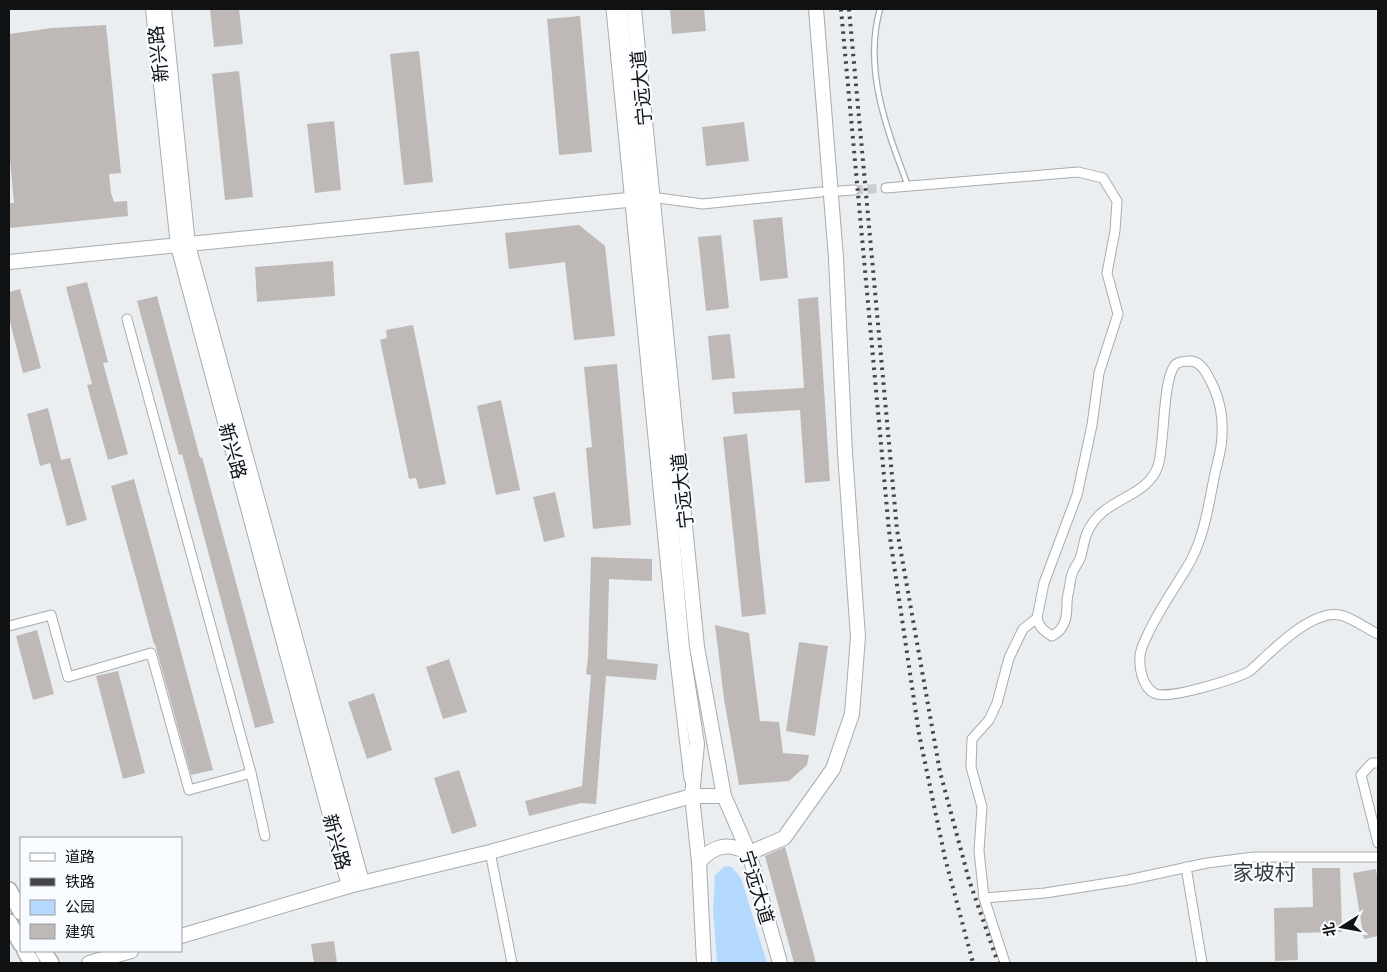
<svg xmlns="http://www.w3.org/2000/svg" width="1387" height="972" viewBox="0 0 1387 972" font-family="'PT Sans Narrow','Noto Sans SC',sans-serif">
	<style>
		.green { fill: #b3dafe }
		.building { fill: #beb9b7 }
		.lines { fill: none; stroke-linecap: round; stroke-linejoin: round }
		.street-tunnel { stroke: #c9cdd0; stroke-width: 9; stroke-dasharray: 9 4.5; stroke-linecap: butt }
		.lane-casing { stroke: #a8acaf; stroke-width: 7 }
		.street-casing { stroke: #a8acaf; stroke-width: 11 }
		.secondary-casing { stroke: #a8acaf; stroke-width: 16 }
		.primary-casing { stroke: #a8acaf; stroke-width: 18 }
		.lane { stroke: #fff; stroke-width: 4.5 }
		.street { stroke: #fff; stroke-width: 9 }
		.secondary { stroke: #fff; stroke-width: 14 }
		.primary { stroke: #fff; stroke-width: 15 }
		.rail { stroke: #434547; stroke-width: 4; stroke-dasharray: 2.5 5; stroke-linecap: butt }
		.labels { text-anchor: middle; stroke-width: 4.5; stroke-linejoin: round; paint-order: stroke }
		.street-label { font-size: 19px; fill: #101113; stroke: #f8fbff }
		.quarter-label { font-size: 21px; fill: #393c3e; stroke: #f8fbff }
	</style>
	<rect width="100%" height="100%" fill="#eaeef1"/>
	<polygon class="green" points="725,866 732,867 741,878 767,963 717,963 713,910 715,875"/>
	<g class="building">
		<polygon points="210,9 239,9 243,44 214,47"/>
		<polygon points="670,9 704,9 706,31 672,34"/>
		<polygon points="580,16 592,152 559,155 547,19"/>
		<polygon points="106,25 121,173 109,174 111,193 114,202 127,201 128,216 9,228 9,203 14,203 9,150 9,34 52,28"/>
		<polygon points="419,51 433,182 404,185 390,54"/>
		<polygon points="239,71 253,197 225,200 212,74"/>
		<polygon points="334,121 341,190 315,193 307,124"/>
		<polygon points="744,122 749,161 706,166 702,127"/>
		<polygon points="782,217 788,278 760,281 753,220"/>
		<polygon points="579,225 605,246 615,336 574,340 565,262 509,269 505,233"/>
		<polygon points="721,235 729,308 706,311 698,237"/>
		<polygon points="333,261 335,296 257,302 255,267"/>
		<polygon points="87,282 108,362 103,363 128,454 108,460 87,385 92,384 66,287"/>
		<polygon points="20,289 41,368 23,373 9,318 9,292"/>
		<polygon points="157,296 200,458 202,457 274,723 255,728 182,454 179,455 137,301"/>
		<polygon points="818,297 830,481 805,483 800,410 734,414 732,392 804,388 798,299"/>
		<polygon points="413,325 446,484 419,489 416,478 409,479 380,340 387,338 386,330"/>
		<polygon points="730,334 735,378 712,380 708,336"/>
		<polygon points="617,364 631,525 593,529 586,448 592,447 584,367"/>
		<polygon points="501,400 520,490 496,495 477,406"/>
		<polygon points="48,408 61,460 70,458 87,520 67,526 50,463 40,466 27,414"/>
		<polygon points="747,434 766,614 742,617 723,437"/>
		<polygon points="134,479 213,770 191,775 155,644 154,644 111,486"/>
		<polygon points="555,492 565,537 544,542 533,497"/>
		<polygon points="591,557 652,559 652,581 609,579 607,659 658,664 656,680 606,676 596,804 581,803 529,816 525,801 582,786 591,675 586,674 588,658"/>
		<polygon points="715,625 749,633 760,721 779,722 783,753 809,755 807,765 789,781 739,785 724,699"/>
		<polygon points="37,630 54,694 33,700 16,636"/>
		<polygon points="799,642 828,646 815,736 786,731"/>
		<polygon points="449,659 467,712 443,719 426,667"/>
		<polygon points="118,671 145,773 123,779 96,676"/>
		<polygon points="374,693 392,750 367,759 348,702"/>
		<polygon points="459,770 477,826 452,834 434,778"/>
		<polygon points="785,847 816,963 794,963 765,856"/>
		<polygon points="1312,868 1340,868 1342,932 1297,933 1298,960 1275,961 1274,908 1313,907"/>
		<polygon points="1376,869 1378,882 1378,936 1364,939 1353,873"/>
		<polygon points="334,941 337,963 314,963 311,944"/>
	</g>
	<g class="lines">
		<polyline class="street-tunnel" points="854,190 886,188"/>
		<g class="lane-casing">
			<path id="lane" d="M880,9C863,69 887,130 908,186"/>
		</g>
		<g class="street-casing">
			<g id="street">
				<polyline points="611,9 674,652 689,779"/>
				<path d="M886,188L1078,172L1103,178L1117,201L1115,231L1107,273L1118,314L1099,373L1092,425L1077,495L1044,583L1037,618C1039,627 1044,631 1052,636C1059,632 1062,629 1065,621C1068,612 1066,603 1068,594C1070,587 1070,580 1072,574C1074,568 1079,562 1081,556C1083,548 1084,540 1087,533C1103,496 1146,500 1158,466C1165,445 1162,377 1176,364C1180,361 1187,361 1192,361C1203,363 1209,378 1214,388C1220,402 1223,419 1222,435C1222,450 1217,463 1214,478C1208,509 1203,542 1186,569C1172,592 1157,613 1146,638C1143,644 1140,651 1140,657C1139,669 1143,687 1154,693C1167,701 1235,679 1250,671C1270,653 1311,609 1340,615C1351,617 1367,629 1378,634"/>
				<polyline points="840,191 854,190"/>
				<polyline points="651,197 703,204 821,192"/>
				<polyline points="127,319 251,773 265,836"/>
				<polyline points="9,626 51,615 68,677 151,653 189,790 251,773"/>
				<polyline points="1378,763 1372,763 1361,775 1378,843"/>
				<polyline points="490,852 512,963"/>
				<polyline points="1186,867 1202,963"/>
				<polyline points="984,898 1045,893 1128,880 1207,863 1254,857 1378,857"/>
				<polyline points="1005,963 984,898 979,851 982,807 971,767 972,739 989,720 997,703 1009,658 1023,629 1037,618"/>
			</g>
		</g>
		<g class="secondary-casing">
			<g id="secondary">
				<polyline points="153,9 178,246 349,886"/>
				<polyline points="164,9 188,245 362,882"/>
				<polyline points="620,9 661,411 682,647 697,744 692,796 699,862 704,963"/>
				<polyline points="634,9 697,647 724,796 749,853 780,963"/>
				<polyline points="9,262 647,198"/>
				<path d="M699,862C714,845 728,842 749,853L784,838L833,769L852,714L858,637L845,453L836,258L816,9"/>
				<polyline points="181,936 349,886 490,852 692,796 724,796"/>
				<polyline points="89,963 131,951"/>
			</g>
		</g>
		<g class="primary-casing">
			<g id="primary">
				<polyline points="9,890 21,912"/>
				<polyline points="9,922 21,944"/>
				<polyline points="25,951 32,963"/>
				<polyline points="43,951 51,963"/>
			</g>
		</g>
		<use href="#lane" class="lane"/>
		<use href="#street" class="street"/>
		<use href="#secondary" class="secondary"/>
		<use href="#primary" class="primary"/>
		<g class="rail">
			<polyline points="841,9 889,531 919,734 945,858 973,963"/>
			<polyline points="849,9 897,530 940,772 969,880 998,963"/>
		</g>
	</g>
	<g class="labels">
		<g class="street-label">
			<text transform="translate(158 54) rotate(-96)" y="7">新兴路</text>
			<text transform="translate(641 88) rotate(-95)" y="7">宁远大道</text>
			<text transform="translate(233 451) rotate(75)" y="7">新兴路</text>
			<text transform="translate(682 491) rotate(-96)" y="7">宁远大道</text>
			<text transform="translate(337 842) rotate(75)" y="7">新兴路</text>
			<text transform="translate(757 887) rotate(73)" y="7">宁远大道</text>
		</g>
		<g class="quarter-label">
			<text x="1264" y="880">家坡村</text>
		</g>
	</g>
	<rect width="1387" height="972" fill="none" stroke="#101113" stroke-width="20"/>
	<rect x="20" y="837" width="162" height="115" fill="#f8fbff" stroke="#9b9da1"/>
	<rect x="30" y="853" width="25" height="8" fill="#ffffff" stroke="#9b9da1"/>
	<text x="65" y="862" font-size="15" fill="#101113">道路</text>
	<rect x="30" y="878" width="25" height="8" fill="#434547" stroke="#9b9da1"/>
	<text x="65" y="887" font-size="15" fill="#101113">铁路</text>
	<rect x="30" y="900" width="25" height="15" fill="#b3dafe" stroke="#9b9da1"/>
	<text x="65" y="912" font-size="15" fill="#101113">公园</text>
	<rect x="30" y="924" width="25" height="15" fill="#beb9b7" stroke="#9b9da1"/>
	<text x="65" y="937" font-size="15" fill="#101113">建筑</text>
	<g transform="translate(1342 927) rotate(259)" stroke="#f8fbff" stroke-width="4" paint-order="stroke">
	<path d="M0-4L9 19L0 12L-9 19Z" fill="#101113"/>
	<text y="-8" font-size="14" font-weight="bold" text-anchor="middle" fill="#101113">北</text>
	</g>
</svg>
